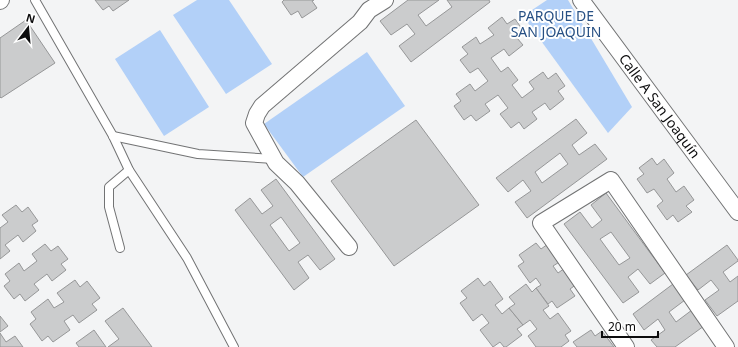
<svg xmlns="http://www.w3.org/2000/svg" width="738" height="347" viewBox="0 0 738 347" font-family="'Noto Sans',sans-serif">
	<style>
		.green { fill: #b2d0f8 }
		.building { fill: #cbcccd; stroke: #969798; fill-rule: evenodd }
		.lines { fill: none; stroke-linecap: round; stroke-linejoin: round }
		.service-casing { stroke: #727374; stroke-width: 10 }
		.minor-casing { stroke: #727374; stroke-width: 18 }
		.service { stroke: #fff; stroke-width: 8 }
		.minor { stroke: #fff; stroke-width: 16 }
		.labels { text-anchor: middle; stroke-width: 4; stroke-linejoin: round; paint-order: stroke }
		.park-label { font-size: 14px; fill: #275084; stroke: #fff }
		.street-label { font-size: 14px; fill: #0c0c0d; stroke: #fff }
	</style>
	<rect width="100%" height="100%" fill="#f3f4f5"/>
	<g class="green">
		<polygon points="197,0 229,0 272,64 226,94 173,15"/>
		<polygon points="547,0 568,0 632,107 608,133 523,16"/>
		<polygon points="160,30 209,107 164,136 115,59"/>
		<polygon points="367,52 405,106 303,177 264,124"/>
	</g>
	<g class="building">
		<polygon points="95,0 129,0 113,11 109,6 103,10"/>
		<polygon points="284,0 314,0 312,1 317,8 302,18 298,11 291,15 282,2"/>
		<polygon points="408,0 439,0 418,15 426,26 452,7 447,0 489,0 490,2 411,62 399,46 415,34 407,24 391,35 380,21"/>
		<polygon points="502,17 507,24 515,19 525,33 517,38 523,45 509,56 504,49 491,58 501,72 508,67 518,80 512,85 522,98 534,89 529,82 543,72 548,79 556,73 565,86 558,91 564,99 550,110 545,103 532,112 537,119 524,129 519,122 511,128 500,114 508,108 498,95 485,104 490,111 476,121 471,115 464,120 454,106 461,101 456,94 470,84 475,91 488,81 478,68 470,73 460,60 468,54 462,47 476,37 480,44 494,35 488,28"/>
		<polygon points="26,20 55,63 1,98 0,97 0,38"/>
		<path d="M576,119L587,133L572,145L579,155L595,144L607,159L527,218L515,202L531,191L523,180L508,192L496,178ZM560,153L568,164L542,183L535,172Z"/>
		<polygon points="416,120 479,205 394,266 331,181"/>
		<polygon points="652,158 657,165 664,159 674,173 667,179 676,192 684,186 694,200 686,206 692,212 678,222 673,215 667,220 657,206 663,201 654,189 647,193 637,179 644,174 639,168"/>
		<path d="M276,179L335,259L320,270L308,255L298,262L309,278L294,290L235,210L250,198L262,214L273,206L261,190ZM281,217L300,243L289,251L270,225Z"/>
		<path d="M606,193L665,273L650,284L638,269L628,277L639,292L623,303L564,224L580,212L592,228L602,220L591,205ZM611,232L630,258L619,265L600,239Z"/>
		<polygon points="16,205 22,212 28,207 38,221 32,225 36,231 23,242 18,235 5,245 10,251 0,259 0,228 8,222 2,215"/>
		<polygon points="536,243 541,249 548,244 561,261 553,266 558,273 565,268 577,284 570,289 575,296 557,308 552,301 548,304 536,288 541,285 536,278 530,283 518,266 524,262 519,255"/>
		<polygon points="45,244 51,251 58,246 68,259 61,264 66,270 52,281 47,274 34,284 39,290 25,301 20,294 14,299 4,286 10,281 5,274 19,263 24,271 37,261 32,254"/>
		<polygon points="727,245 738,260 738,261 723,272 730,282 738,276 738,301 717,316 705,300 719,290 711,280 698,290 686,275"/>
		<polygon points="478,278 484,286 490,281 503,299 495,305 502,314 509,308 523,325 517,329 522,335 506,347 504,347 500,342 493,347 480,330 489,323 482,314 473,321 460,303 467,298 461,291"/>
		<polygon points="75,280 80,287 87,281 100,298 92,304 97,310 79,323 73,315 64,321 70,330 53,342 48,336 42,341 30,324 36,319 31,312 48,299 54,308 64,302 57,293"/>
		<polygon points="526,284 532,292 536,288 549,306 543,310 550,319 558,313 571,331 565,335 569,341 561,347 536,347 528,336 537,329 530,320 523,325 509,308 515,304 509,297"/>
		<polygon points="673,284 685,300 669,312 676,322 692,310 704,326 675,347 657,347 651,340 665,330 658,319 644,330 633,314"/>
		<polygon points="123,308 152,347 108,347 119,339 105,321"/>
		<polygon points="0,316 8,326 0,332"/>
		<polygon points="94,330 106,347 79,347 76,343"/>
		<polygon points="591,330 595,336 602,331 614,347 577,347 573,342"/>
		<polygon points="0,333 6,342 15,336 23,347 0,347"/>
	</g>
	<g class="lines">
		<g class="service-casing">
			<g id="service">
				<polyline points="35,0 113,136 129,170 187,258 234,347"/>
				<polyline points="113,136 198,154 274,159"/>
				<polyline points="120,248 109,207 109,187 129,170"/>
			</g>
		</g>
		<g class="minor-casing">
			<g id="minor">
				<path id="s1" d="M581,0L738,212"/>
				<polyline points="0,1 1,0"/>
				<polyline points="349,247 297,183 276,163 254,123 257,114 262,106 360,22 369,10 385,0"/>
				<polyline points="626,347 541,223 611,180 726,347"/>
			</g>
		</g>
		<use href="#service" class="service"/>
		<use href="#minor" class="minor"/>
	</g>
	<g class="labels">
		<g class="park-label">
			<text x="556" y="21">PARQUE DE<tspan x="556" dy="16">SAN JOAQUIN</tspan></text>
		</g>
		<g class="street-label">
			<text dy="5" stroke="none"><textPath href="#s1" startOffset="132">Calle A San Joaquín</textPath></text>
		</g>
	</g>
	<g transform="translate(28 28) rotate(16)" stroke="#ffffff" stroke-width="3" paint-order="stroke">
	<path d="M0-3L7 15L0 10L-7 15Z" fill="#0c0c0d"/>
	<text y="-6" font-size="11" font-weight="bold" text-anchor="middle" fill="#0c0c0d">N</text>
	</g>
	<path d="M602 331v6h56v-6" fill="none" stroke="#0c0c0d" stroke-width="2"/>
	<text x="608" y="331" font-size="12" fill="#0c0c0d" stroke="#ffffff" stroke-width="3" paint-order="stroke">20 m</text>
</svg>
